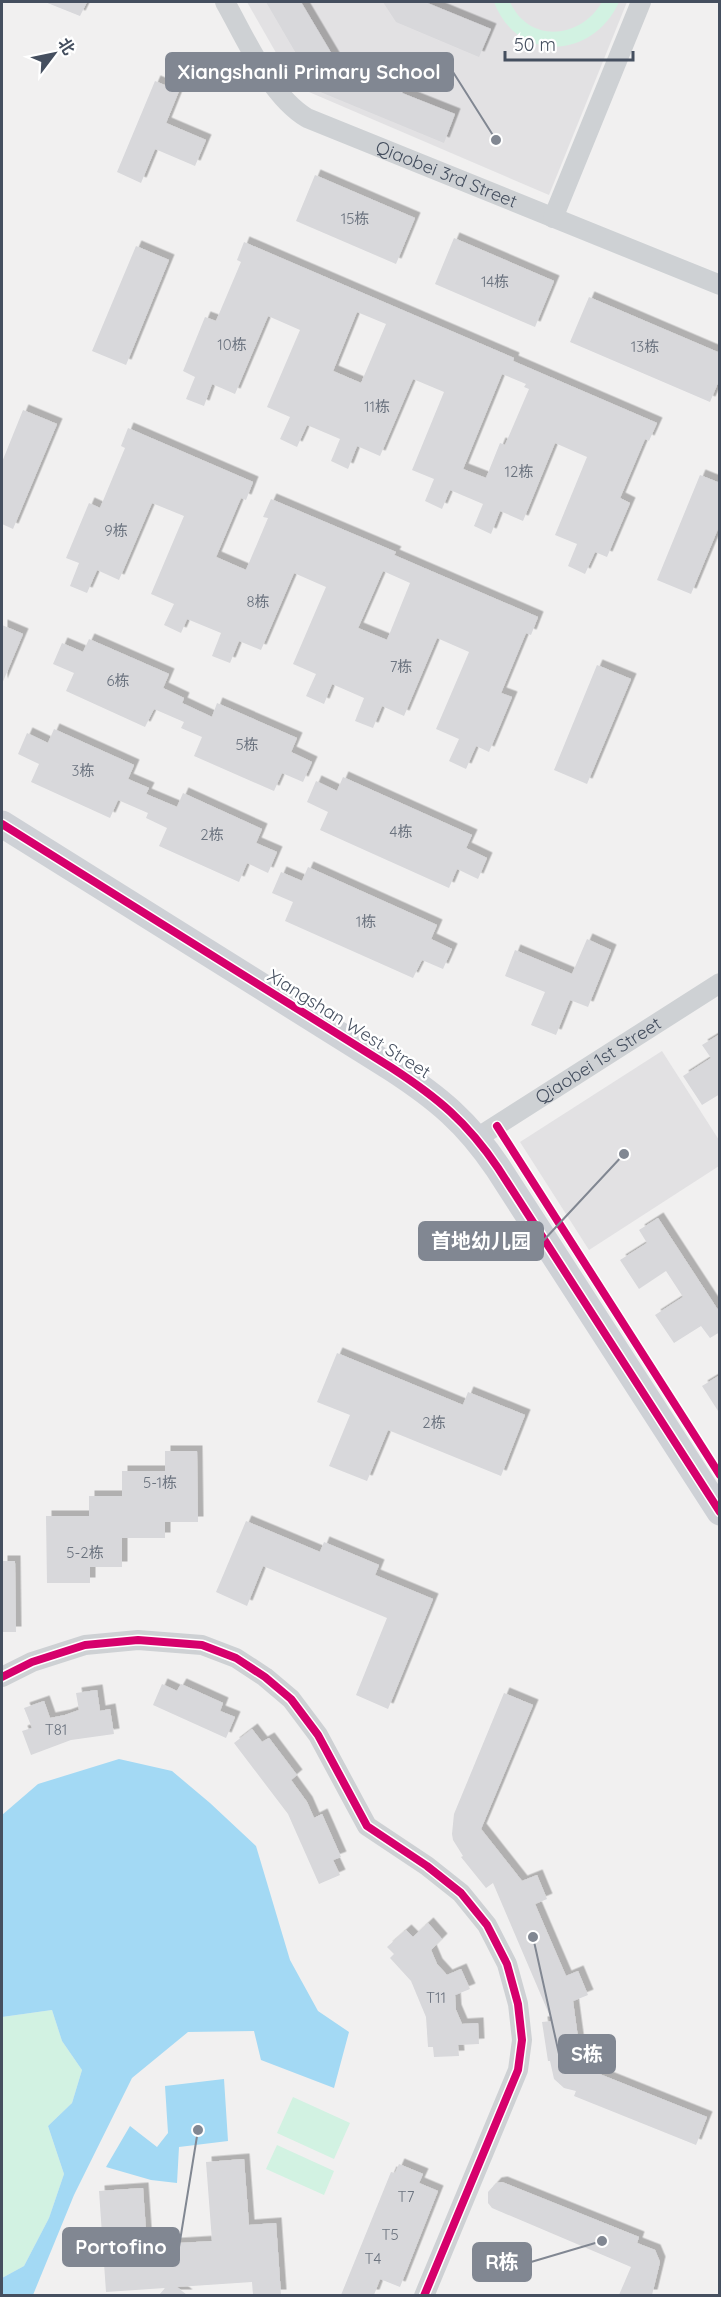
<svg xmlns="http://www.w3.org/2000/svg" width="721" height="2297" viewBox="0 0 721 2297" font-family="Quicksand,'Noto Sans SC',sans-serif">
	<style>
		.education { fill: #e2e1e3 }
		.green { fill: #d2f2e2 }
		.water { fill: #a3d9f4 }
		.building { fill: #d8d8db; fill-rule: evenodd; filter: url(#shadow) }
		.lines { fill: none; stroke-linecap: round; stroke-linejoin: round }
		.street { stroke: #ced1d4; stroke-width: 20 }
		.secondary { stroke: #ced1d6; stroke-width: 27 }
		.cycleway-casing { stroke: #fff; stroke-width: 11 }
		.cycleway { stroke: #d6006c; stroke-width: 8 }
		.labels { text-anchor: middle; stroke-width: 5; stroke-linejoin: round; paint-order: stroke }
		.number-label { font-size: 15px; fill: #6b737f }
		.street-label { font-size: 18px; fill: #454f5f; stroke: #fff }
		.leader { fill: none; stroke: #818792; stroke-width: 2 }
		.callout-dot { fill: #818792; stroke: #fff; stroke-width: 2 }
		.callout { fill: #818792; stroke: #818792; stroke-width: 2 }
		.callout-label { font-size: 20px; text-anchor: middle; font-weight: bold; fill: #fff }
	</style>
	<defs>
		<filter id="shadow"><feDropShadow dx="5.5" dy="-5.5" stdDeviation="0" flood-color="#0004"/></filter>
	</defs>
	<rect width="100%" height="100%" fill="#f1f0f0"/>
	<g class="education">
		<polygon points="247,2 627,2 549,195 295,86"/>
		<polygon points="662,1051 719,1140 719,1166 589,1250 520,1142"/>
	</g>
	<g class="green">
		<path d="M494,2H510C529,44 581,39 602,2H619C593,60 517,63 494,2Z"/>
		<polygon points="52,2010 62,2041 82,2070 72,2103 48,2126 64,2174 49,2218 24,2266 2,2278 2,2017"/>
		<polygon points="293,2097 350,2123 334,2159 277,2133"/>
		<polygon points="277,2145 334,2171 324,2195 266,2169"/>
	</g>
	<g class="water">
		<polygon points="119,1759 172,1771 210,1803 256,1846 290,1960 318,2011 349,2032 334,2088 261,2060 254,2031 188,2032 132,2078 74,2195 33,2295 2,2295 2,2278 24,2266 49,2218 64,2174 48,2126 72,2103 82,2070 62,2041 52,2010 2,2017 2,1815 38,1784"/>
		<polygon points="224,2079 228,2141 179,2147 177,2183 151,2180 106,2167 130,2126 157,2147 168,2133 165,2086"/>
	</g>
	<g class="building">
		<polygon points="45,2 87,2 80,16"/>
		<polygon points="266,2 301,2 339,66 379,83 383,74 406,83 402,93 455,114 444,143 318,91"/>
		<polygon points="383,2 425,2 491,29 479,57 396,22"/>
		<polygon points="155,81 179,91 166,123 206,140 195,166 155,149 141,183 117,172"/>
		<polygon points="315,175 415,218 396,264 296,221"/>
		<polygon points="454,238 554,281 535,327 435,284"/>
		<path d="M244,242L514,358L513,361L657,423L649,441L645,439L620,498L630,503L607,557L595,552L585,574L568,566L577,544L555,535L587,457L555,443L523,521L500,511L491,534L474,526L483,504L450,490L442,509L425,501L434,479L412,470L444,392L413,379L380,456L357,446L348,469L331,461L340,439L307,425L297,447L280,439L290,417L267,407L300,330L268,316L235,394L212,384L204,406L186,399L195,377L183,371L205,317L216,321L241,262L237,260ZM357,312L386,324L361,383L333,371ZM502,374L526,384L524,387L529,389L505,445L500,443L486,478L463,469Z"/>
		<polygon points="136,246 169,260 126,365 92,351"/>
		<polygon points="589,297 720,353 720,378 710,402 570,342"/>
		<polygon points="23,410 57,424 13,529 2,524 2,462"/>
		<path d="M128,428L253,482L246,500L241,498L216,557L246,570L268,518L263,517L271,499L396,552L394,555L538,617L531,635L526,633L501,693L512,697L489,752L476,746L466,769L449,761L459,739L436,729L469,652L437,638L404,716L382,706L373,728L355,721L364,698L332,684L324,704L306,696L316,674L293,664L326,587L294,573L261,650L239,641L230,663L212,656L221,633L187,619L181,633L164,625L174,604L151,594L184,516L152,503L119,580L97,570L87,593L70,586L79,563L66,558L89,503L100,508L125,448L121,446ZM383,571L410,583L387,640L358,628Z"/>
		<polygon points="700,475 720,483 720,524 691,594 657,580"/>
		<polygon points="2,625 23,634 2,684"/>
		<polygon points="89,639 169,674 163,688 184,698 182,703 212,717 217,703 297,738 291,752 312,762 303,782 282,773 274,791 194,756 202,737 181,728 184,722 154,709 145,727 66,691 74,673 53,664 62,643 83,652"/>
		<polygon points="597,665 631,679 587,784 554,770"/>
		<polygon points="54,729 134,765 128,779 149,788 146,794 177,807 183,793 262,829 256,843 277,852 268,873 247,863 239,882 159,846 167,828 146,818 148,813 118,800 110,818 31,782 39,764 18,754 27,733 48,743"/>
		<polygon points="343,777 472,835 466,848 487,858 478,879 457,869 449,888 320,830 328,812 307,802 316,781 337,791"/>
		<polygon points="308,867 437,925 431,939 452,949 443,969 422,960 413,978 285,921 293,902 272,893 281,872 302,881"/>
		<polygon points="587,939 611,950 588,1007 570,1000 556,1035 531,1025 545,992 505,976 515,950 572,974"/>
		<polygon points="720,1034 720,1094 702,1105 683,1076 711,1058 702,1045"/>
		<polygon points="658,1218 720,1313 720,1332 710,1338 701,1326 674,1343 655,1315 683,1297 666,1271 639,1289 620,1260 647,1243 639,1230"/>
		<polygon points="337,1353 463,1405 468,1392 525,1415 501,1476 388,1430 367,1481 329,1466 350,1415 317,1402"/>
		<polygon points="720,1375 720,1414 702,1386"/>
		<polygon points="165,1451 197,1451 198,1522 165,1522 165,1538 122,1538 122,1567 90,1567 90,1583 47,1583 46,1516 89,1516 89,1496 122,1496 122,1471 165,1471"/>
		<polygon points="246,1521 320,1552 324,1542 379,1565 375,1575 433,1599 388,1709 356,1695 387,1618 263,1566 247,1606 216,1592"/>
		<polygon points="2,1561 15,1561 16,1632 2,1632"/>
		<polygon points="162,1684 177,1691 181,1684 223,1703 220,1711 235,1717 226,1738 153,1705"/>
		<polygon points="97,1690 100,1711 110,1709 114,1734 71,1740 31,1755 22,1731 32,1728 24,1708 44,1701 50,1718 65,1715 79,1710 76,1693"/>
		<polygon points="504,1693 533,1705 481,1829 522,1881 537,1875 547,1899 535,1904 566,1976 578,1971 588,1995 573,2001 582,2067 707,2117 696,2145 574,2096 576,2091 564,2088 554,2079 550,2061 548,2061 542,2022 552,2021 493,1883 486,1888 461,1857 463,1856 453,1840 452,1834 454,1814"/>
		<polygon points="252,1729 262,1742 269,1738 297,1775 291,1780 307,1802 314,1818 322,1814 341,1857 333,1860 340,1875 319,1884 288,1814 234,1743"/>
		<polygon points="428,1923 442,1939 431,1950 437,1964 447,1975 461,1969 470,1989 455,1995 456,2010 462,2024 478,2023 479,2044 458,2045 459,2056 434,2057 433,2047 428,2047 426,2017 411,1981 390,1958 394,1954 387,1947 406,1930 413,1937"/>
		<polygon points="244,2159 249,2225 276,2223 281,2295 253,2295 252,2282 177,2287 187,2295 159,2295 165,2288 106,2292 99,2191 143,2188 147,2245 212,2241 206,2162"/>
		<polygon points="399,2164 423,2174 419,2183 438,2191 400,2287 380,2279 374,2295 341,2295 391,2172 395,2173"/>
		<polygon points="502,2182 639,2237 637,2243 655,2250 660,2262 652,2295 619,2295 631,2267 492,2208 488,2203 488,2192 496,2183"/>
	</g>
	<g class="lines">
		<g class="street">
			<path id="s1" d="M225,2C246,39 270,96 307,118L720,285"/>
			<polyline points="553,218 641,2"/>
			<path id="s2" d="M477,1138L720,983"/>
			<polyline points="2,1677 32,1662 85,1645 138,1640 202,1645 236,1658 265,1677 291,1699 318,1735 367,1826 427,1866 461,1893 487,1925 507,1964 518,2004 522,2040 518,2070 424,2296"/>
		</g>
		<path class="secondary" d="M2,824L392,1068C438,1098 467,1122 498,1168L720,1512"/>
		<g class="cycleway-casing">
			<g id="cycleway">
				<path d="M2,824L392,1068C438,1098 467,1122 498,1168L720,1512"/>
				<polyline points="497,1126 720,1475"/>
				<polyline points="2,1677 32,1662 85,1645 138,1640 202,1645 236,1658 265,1677 291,1699 318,1735 367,1826 427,1866 461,1893 487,1925 507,1964 518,2004 522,2040 518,2070 424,2296"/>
			</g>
		</g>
		<use href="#cycleway" class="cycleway"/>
	</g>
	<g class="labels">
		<g class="number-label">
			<text x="355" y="224">15栋</text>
			<text x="495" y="287">14栋</text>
			<text x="232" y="350">10栋</text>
			<text x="645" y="352">13栋</text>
			<text x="377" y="412">11栋</text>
			<text x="519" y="477">12栋</text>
			<text x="116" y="536">9栋</text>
			<text x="258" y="607">8栋</text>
			<text x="401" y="672">7栋</text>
			<text x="118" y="686">6栋</text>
			<text x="247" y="750">5栋</text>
			<text x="83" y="776">3栋</text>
			<text x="401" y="837">4栋</text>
			<text x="212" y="840">2栋</text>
			<text x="366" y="927">1栋</text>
			<text x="434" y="1428">2栋</text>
			<text x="160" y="1488">5-1栋</text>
			<text x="85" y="1558">5-2栋</text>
			<text x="56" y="1735">T81</text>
			<text x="436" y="2003">T11</text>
			<text x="406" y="2202">T7</text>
			<text x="390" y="2240">T5</text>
			<text x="373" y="2264">T4</text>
		</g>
		<g class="street-label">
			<text dy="6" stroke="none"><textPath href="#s1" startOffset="294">Qiaobei 3rd Street</textPath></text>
			<text transform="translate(349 1024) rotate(32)" y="6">Xiangshan West Street</text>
			<text dy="6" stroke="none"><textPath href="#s2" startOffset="144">Qiaobei 1st Street</textPath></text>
		</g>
	</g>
	<path class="leader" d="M496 140L453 72M624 1154L543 1241M533 1937L559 2054M198 2130L179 2247M602 2241L531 2262"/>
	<g class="callout-dot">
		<circle cx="496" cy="140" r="6"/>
		<circle cx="624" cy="1154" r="6"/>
		<circle cx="533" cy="1937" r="6"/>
		<circle cx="198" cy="2130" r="6"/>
		<circle cx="602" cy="2241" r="6"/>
	</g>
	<g class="callout">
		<rect x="166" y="53" width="287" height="38" rx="6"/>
		<rect x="419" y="1222" width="124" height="38" rx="6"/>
		<rect x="559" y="2035" width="56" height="38" rx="6"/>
		<rect x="63" y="2228" width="116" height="38" rx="6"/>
		<rect x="473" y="2243" width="58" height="38" rx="6"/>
	</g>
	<g class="callout-label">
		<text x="309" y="79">Xiangshanli Primary School</text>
		<text x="481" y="1248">首地幼儿园</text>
		<text x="587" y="2061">S栋</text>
		<text x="121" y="2254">Portofino</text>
		<text x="502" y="2269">R栋</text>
	</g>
	<rect width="721" height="2297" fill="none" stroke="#454f5f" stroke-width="6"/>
	<g transform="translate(54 54) rotate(58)" stroke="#ffffff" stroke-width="4.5" paint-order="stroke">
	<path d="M0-4.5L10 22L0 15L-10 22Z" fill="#454f5f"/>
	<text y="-9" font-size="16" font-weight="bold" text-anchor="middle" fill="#454f5f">北</text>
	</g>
	<path d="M505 51v9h128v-9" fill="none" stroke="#454f5f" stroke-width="3"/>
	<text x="514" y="51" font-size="18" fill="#454f5f" stroke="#ffffff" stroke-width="4.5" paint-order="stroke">50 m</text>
</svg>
